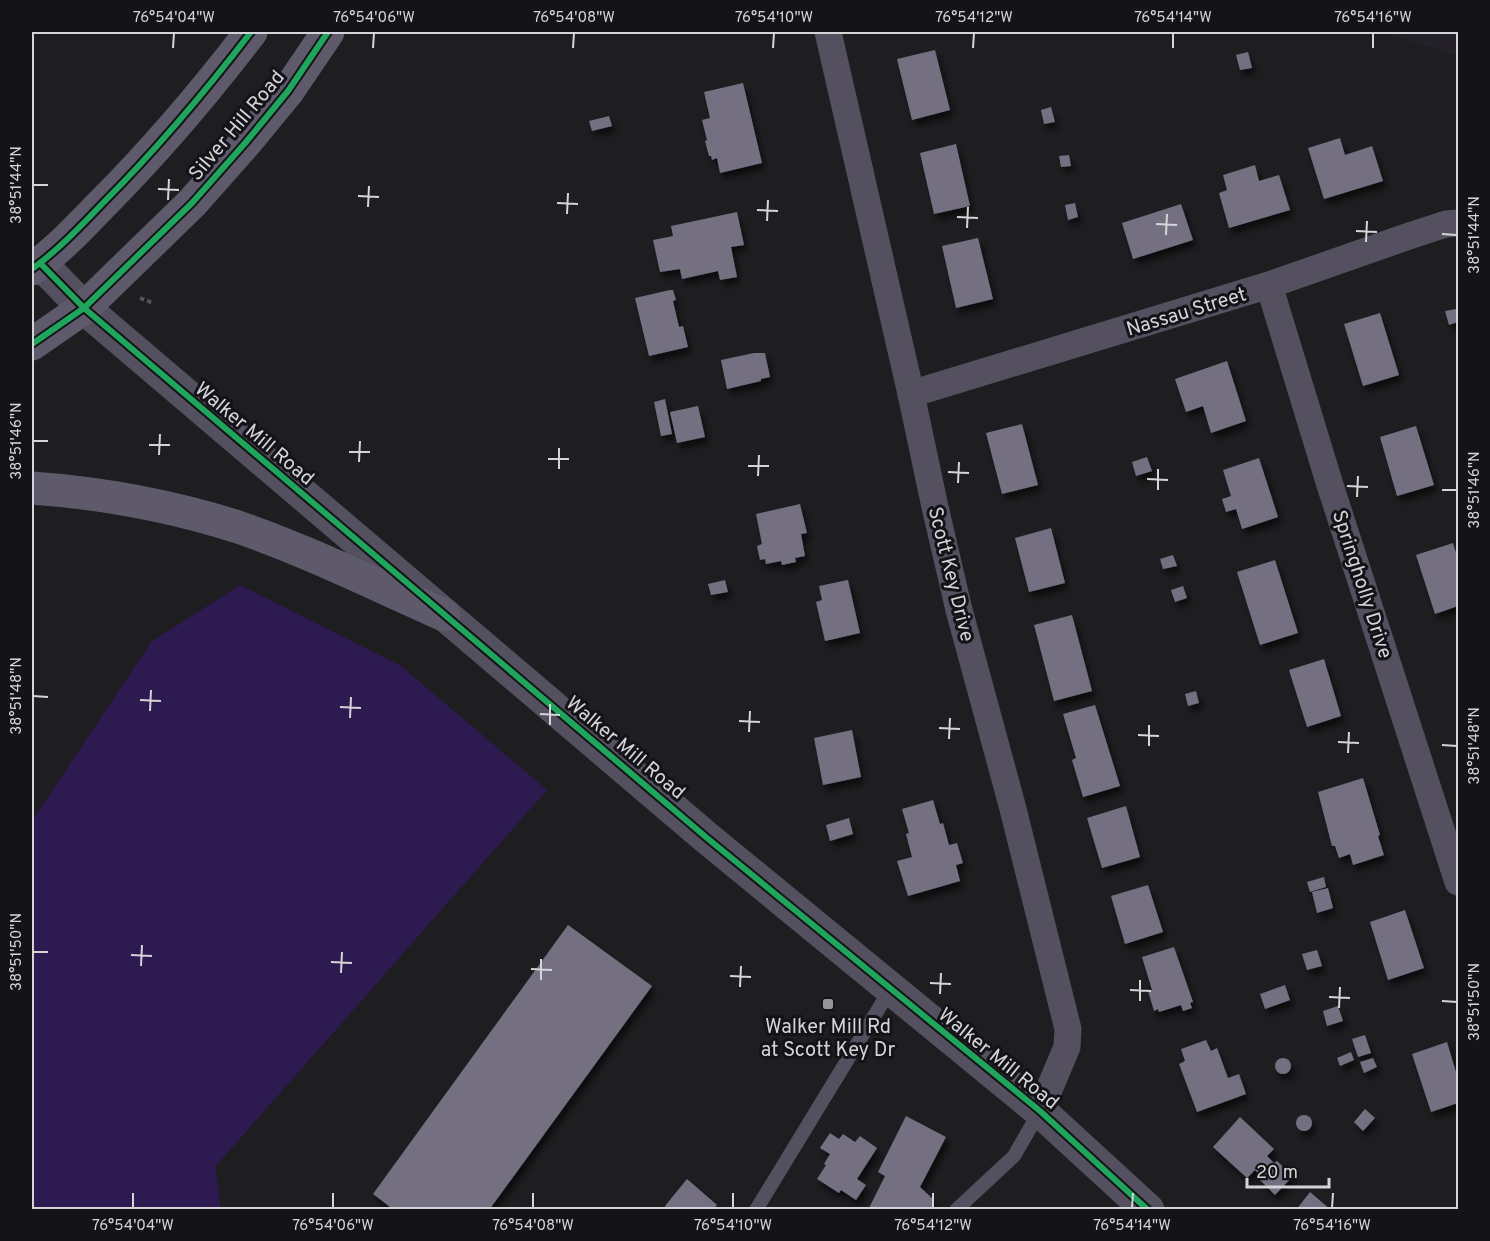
<svg xmlns="http://www.w3.org/2000/svg" width="1490" height="1241" viewBox="0 0 1490 1241" font-family="Overpass,sans-serif">
	<style>
		.built { fill: #24212b }
		.green { fill: #2d1a50 }
		.building { fill: #747081; filter: url(#shadow) }
		.lines { fill: none; stroke-linecap: round; stroke-linejoin: round }
		.path { stroke: #54525c; stroke-width: 4; stroke-dasharray: 4.5 3; stroke-linecap: butt }
		.service { stroke: #54505f; stroke-width: 14 }
		.minor { stroke: #54505f; stroke-width: 27 }
		.tertiary { stroke: #54505f; stroke-width: 33 }
		.primary { stroke: #5f596c; stroke-width: 33 }
		.cycleway-casing { stroke: #141318; stroke-width: 10 }
		.cycleway { stroke: #20a55d; stroke-width: 6 }
		.ticks { fill: none; stroke: #d5d4d8; stroke-width: 2 }
		.poi-dot { fill: #959498; stroke: #141318; stroke-width: 2 }
		.labels { text-anchor: middle; stroke-width: 6; stroke-linejoin: round; paint-order: stroke }
		.street-label { font-size: 20px; fill: #d5d4d8; stroke: #141318 }
		.poi-label { font-size: 20px; fill: #d5d4d8; stroke: #141318 }
		.neatline { fill: none; stroke: #d5d4d8; stroke-width: 2 }
		.ticks-label { font-size: 15px; text-anchor: middle; fill: #d5d4d8 }
	</style>
	<defs>
		<filter id="shadow"><feDropShadow dx="3.5" dy="6" stdDeviation="3" flood-color="#0009"/></filter>
	</defs>
	<rect width="100%" height="100%" fill="#1e1d20"/>
	<polygon class="built" points="1383,32 1458,32 1458,56"/>
	<polygon class="green" points="240,585 401,666 547,790 215,1167 221,1209 32,1209 32,821 151,642"/>
	<g class="building">
		<polygon points="935,50 950,110 912,120 897,59"/>
		<polygon points="1248,52 1252,68 1240,70 1236,55"/>
		<polygon points="743,83 762,163 720,173 717,158 712,160 711,156 709,156 705,141 707,140 702,120 710,118 704,92"/>
		<polygon points="1051,107 1055,122 1044,124 1041,110"/>
		<polygon points="609,116 612,126 592,131 589,121"/>
		<polygon points="1340,138 1345,155 1372,146 1383,181 1324,199 1308,148"/>
		<polygon points="956,144 970,206 934,214 920,153"/>
		<polygon points="1069,155 1071,166 1061,167 1059,156"/>
		<polygon points="1255,165 1259,181 1279,175 1290,210 1229,228 1219,193 1227,190 1223,175"/>
		<polygon points="1075,203 1078,217 1068,220 1065,205"/>
		<polygon points="1181,204 1193,240 1133,259 1122,223"/>
		<polygon points="737,212 744,245 731,247 737,277 720,280 718,271 682,279 680,269 660,272 653,240 673,236 671,226"/>
		<polygon points="978,238 993,299 956,308 942,246"/>
		<polygon points="670,290 673,290 676,300 673,301 679,327 683,326 688,347 649,356 635,298"/>
		<polygon points="1456,309 1458,322 1449,325 1445,311"/>
		<polygon points="1380,313 1399,375 1363,386 1344,324"/>
		<polygon points="754,353 765,353 770,377 761,379 761,381 727,389 721,360"/>
		<polygon points="1227,361 1246,421 1211,433 1203,406 1186,412 1175,379"/>
		<polygon points="665,399 672,434 661,436 654,402"/>
		<polygon points="698,406 705,437 677,443 670,412"/>
		<polygon points="1022,424 1038,485 1002,494 986,433"/>
		<polygon points="1416,426 1434,485 1397,496 1380,437"/>
		<polygon points="1147,457 1152,471 1136,476 1132,462"/>
		<polygon points="1259,458 1278,517 1242,529 1236,509 1226,512 1222,499 1231,496 1223,470"/>
		<polygon points="800,504 807,533 801,534 805,556 795,558 796,562 782,565 781,561 766,564 765,559 760,560 757,546 762,544 756,514"/>
		<polygon points="1051,528 1065,583 1029,592 1015,538"/>
		<polygon points="1453,543 1458,559 1458,606 1435,614 1416,555"/>
		<polygon points="1173,555 1177,566 1163,569 1160,559"/>
		<polygon points="1275,560 1298,633 1260,645 1237,572"/>
		<polygon points="725,580 728,592 711,595 708,584"/>
		<polygon points="848,580 860,633 825,641 816,602 822,600 819,586"/>
		<polygon points="1183,586 1187,598 1175,602 1171,590"/>
		<polygon points="1072,615 1092,691 1054,701 1034,625"/>
		<polygon points="1324,659 1341,716 1307,727 1289,670"/>
		<polygon points="1196,691 1199,703 1188,706 1185,694"/>
		<polygon points="1095,705 1120,786 1083,797 1072,760 1076,758 1063,714"/>
		<polygon points="852,730 861,777 823,785 814,738"/>
		<polygon points="1363,778 1380,835 1378,836 1384,855 1353,865 1350,854 1339,858 1335,846 1332,846 1318,792"/>
		<polygon points="933,800 940,824 943,823 949,845 957,843 963,863 956,865 960,881 908,896 897,861 912,857 906,834 909,833 902,809"/>
		<polygon points="1126,806 1140,857 1102,868 1087,818"/>
		<polygon points="849,818 853,834 830,841 826,825"/>
		<polygon points="1324,877 1326,887 1310,892 1307,882"/>
		<polygon points="1148,885 1163,932 1125,944 1111,896"/>
		<polygon points="1328,888 1333,908 1317,913 1312,892"/>
		<polygon points="1405,910 1424,968 1388,980 1370,922"/>
		<polygon points="568,925 652,986 489,1210 394,1210 373,1194"/>
		<polygon points="1174,947 1193,1002 1190,1003 1192,1008 1183,1011 1181,1005 1159,1012 1158,1009 1154,1011 1148,991 1152,990 1142,957"/>
		<polygon points="1317,950 1322,966 1307,970 1302,954"/>
		<polygon points="1285,985 1290,1000 1265,1009 1260,994"/>
		<polygon points="1338,1006 1343,1021 1327,1026 1323,1011"/>
		<polygon points="1365,1035 1371,1053 1358,1057 1352,1039"/>
		<polygon points="1206,1040 1211,1051 1217,1048 1228,1078 1239,1074 1246,1094 1197,1112 1179,1064 1185,1061 1181,1049"/>
		<polygon points="1447,1042 1458,1079 1458,1103 1431,1112 1412,1054"/>
		<polygon points="1351,1052 1354,1060 1340,1066 1337,1058"/>
		<polygon points="1373,1058 1377,1067 1364,1073 1360,1062"/>
		<circle cx="1283" cy="1066" r="8"/>
		<polygon points="1365,1109 1375,1118 1363,1131 1354,1122"/>
		<circle cx="1304" cy="1123" r="8"/>
		<polygon points="906,1116 946,1137 920,1187 934,1200 934,1203 931,1210 868,1210 885,1176 878,1172"/>
		<polygon points="1240,1117 1274,1149 1267,1156 1274,1163 1277,1161 1293,1176 1275,1195 1260,1180 1262,1177 1255,1170 1247,1178 1213,1147"/>
		<polygon points="830,1133 839,1139 843,1134 855,1142 860,1136 877,1148 857,1179 866,1185 856,1200 841,1190 839,1193 817,1179 826,1165 824,1164 830,1154 820,1148"/>
		<polygon points="687,1179 717,1205 713,1210 669,1210 665,1206"/>
		<polygon points="1310,1192 1331,1210 1296,1210"/>
	</g>
	<g class="lines">
		<polyline class="path" points="140,298 153,303"/>
		<g class="service">
			<polyline points="756,1210 890,990"/>
			<polyline points="956,1210 1014,1156 1040,1111"/>
		</g>
		<g class="minor">
			<polyline points="828,32 911,394 935,507 959,610 1012,805 1068,1029 1067,1047 1040,1111"/>
			<polyline points="1269,285 1330,485 1458,882"/>
			<polyline points="911,394 1269,285 1412,235 1446,224 1458,223"/>
		</g>
		<polyline class="tertiary" points="40,263 84,308 707,838 1040,1111 1148,1210"/>
		<g class="primary">
			<path d="M32,269C57,251 80,227 102,204C155,151 205,92 251,32"/>
			<polyline points="32,344 84,308 192,203 246,142 288,91 328,32"/>
			<path d="M32,488C101,493 172,506 238,527C308,551 376,585 444,615"/>
		</g>
		<g class="cycleway-casing">
			<g id="cycleway">
				<polyline points="40,263 84,308 707,838 1040,1111 1148,1210"/>
				<path d="M32,269C57,251 80,227 102,204C155,151 205,92 251,32"/>
				<polyline points="32,344 84,308 192,203 246,142 288,91 328,32"/>
			</g>
		</g>
		<use href="#cycleway" class="cycleway"/>
	</g>
	<path class="ticks" d="M173,48L174,33M373,48L374,33M573,48L574,33M773,48L774,33M973,48L974,33M1173,48V33M1373,48V33M33,185H48M158,189L179,190M358,196L379,197M168,200L169,179M557,203L578,204M368,207L369,186M757,210L778,211M567,214L568,193M957,217L978,218M767,221L768,200M1156,224L1177,225M967,228L968,207M1356,231L1377,232M1442,234L1457,235M1166,235L1167,214M1366,242L1367,221M33,441H48M149,445H170M349,452H370M159,455L160,434M548,459H569M359,462L360,441M748,466H769M559,469V448M948,472L969,473M758,476L759,455M1147,479L1168,480M958,483L959,462M1347,486L1368,487M1158,490V469M1442,490H1457M1357,497L1358,476M33,696L48,697M140,700L161,701M340,707L361,708M150,711L151,690M540,714L560,715M350,718L351,697M739,721L760,722M550,725V704M939,728L960,729M749,732L750,711M1138,735L1159,736M949,739L950,718M1338,742L1359,743M1442,745L1457,746M1149,746V725M1348,753L1349,732M33,952H48M131,955L152,956M331,962L352,963M141,966L142,945M531,969L552,970M341,973L342,952M730,976L751,977M541,980V959M930,983L951,984M740,987L741,966M1130,990L1151,991M940,994L941,973M1329,997L1350,998M1140,1001V980M1442,1001L1457,1002M1339,1008L1340,987M133,1208V1193M333,1208V1193M533,1208V1193M733,1208V1193M933,1208V1193M1132,1208L1133,1193M1332,1208L1333,1193"/>
	<rect class="poi-dot" x="822" y="998" width="12" height="12" rx="3"/>
	<g class="labels">
		<g class="street-label">
			<text transform="translate(236 125) rotate(-50)" y="7">Silver Hill Road</text>
			<text transform="translate(1186 311) rotate(-17)" y="7">Nassau Street</text>
			<text transform="translate(255 433) rotate(40)" y="7">Walker Mill Road</text>
			<text transform="translate(952 574) rotate(76)" y="7">Scott Key Drive</text>
			<text transform="translate(1363 584) rotate(72)" y="7">Springholly Drive</text>
			<text transform="translate(626 747) rotate(40)" y="7">Walker Mill Road</text>
			<text transform="translate(999 1058) rotate(39)" y="7">Walker Mill Road</text>
		</g>
		<g class="poi-label">
			<text x="828" y="1033">Walker Mill Rd<tspan x="828" dy="23">at Scott Key Dr</tspan></text>
		</g>
	</g>
	<rect width="1490" height="1241" fill="none" stroke="#141318" stroke-width="66"/>
	<path d="M1247 1178v9h82v-9" fill="none" stroke="#d5d4d8" stroke-width="3"/>
	<text x="1256" y="1178" font-size="18" fill="#d5d4d8" stroke="#141318" stroke-width="4.5" paint-order="stroke">20 m</text>
	<rect x="33" y="33" width="1424" height="1175" class="neatline"/>
	<g class="ticks-label">
		<text x="174" y="22">76°54'04"W</text>
		<text x="374" y="22">76°54'06"W</text>
		<text x="574" y="22">76°54'08"W</text>
		<text x="774" y="22">76°54'10"W</text>
		<text x="974" y="22">76°54'12"W</text>
		<text x="1173" y="22">76°54'14"W</text>
		<text x="1373" y="22">76°54'16"W</text>
		<text transform="translate(16 185) rotate(-90)" y="5">38°51'44"N</text>
		<text transform="translate(1474 235) rotate(-90)" y="5">38°51'44"N</text>
		<text transform="translate(16 441) rotate(-90)" y="5">38°51'46"N</text>
		<text transform="translate(1474 490) rotate(-90)" y="5">38°51'46"N</text>
		<text transform="translate(16 696) rotate(-90)" y="5">38°51'48"N</text>
		<text transform="translate(1474 746) rotate(-90)" y="5">38°51'48"N</text>
		<text transform="translate(16 952) rotate(-90)" y="5">38°51'50"N</text>
		<text transform="translate(1474 1002) rotate(-90)" y="5">38°51'50"N</text>
		<text x="133" y="1230">76°54'04"W</text>
		<text x="333" y="1230">76°54'06"W</text>
		<text x="533" y="1230">76°54'08"W</text>
		<text x="733" y="1230">76°54'10"W</text>
		<text x="933" y="1230">76°54'12"W</text>
		<text x="1132" y="1230">76°54'14"W</text>
		<text x="1332" y="1230">76°54'16"W</text>
	</g>
</svg>
